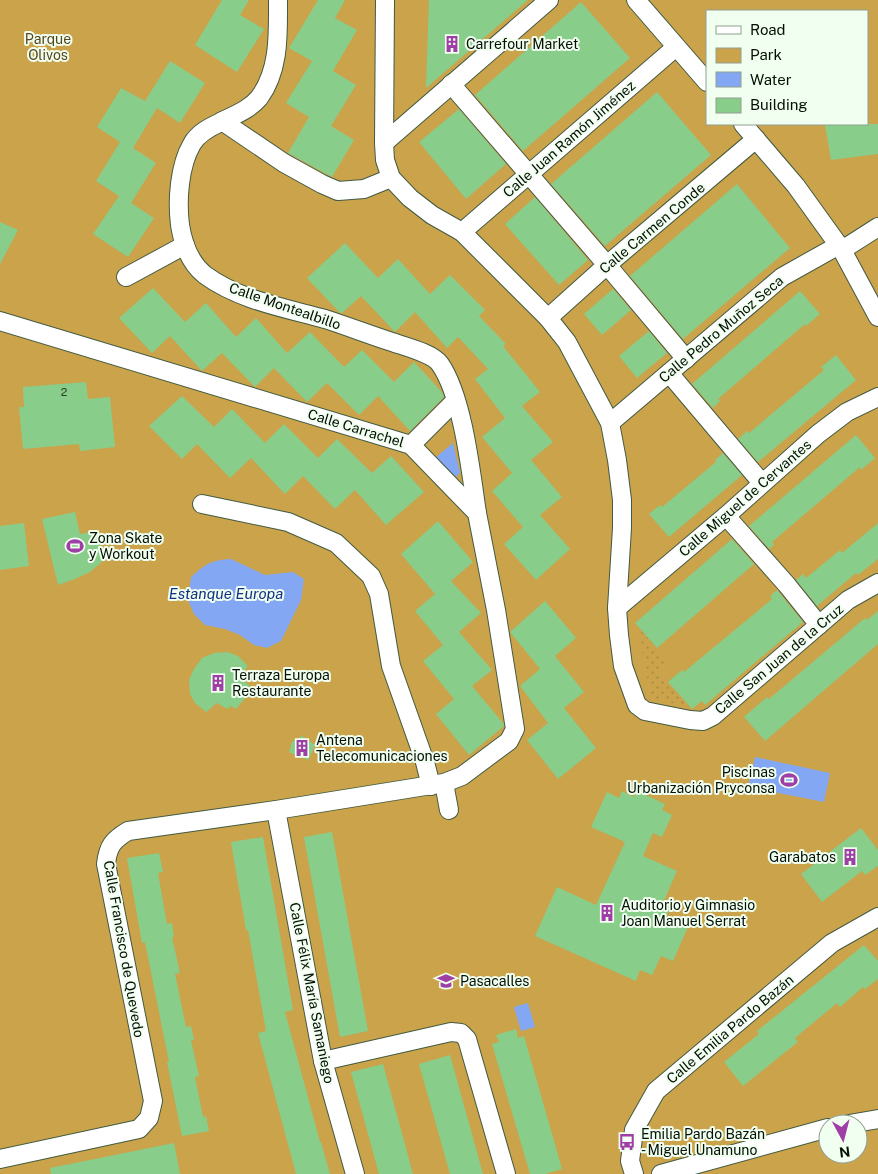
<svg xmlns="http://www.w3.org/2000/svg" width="878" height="1174" viewBox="0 0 878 1174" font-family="'Public Sans',sans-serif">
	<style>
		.green { fill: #cba34b; fill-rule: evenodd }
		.garden { fill: url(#garden-dots) }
		.water { fill: #83a7f2 }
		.building { fill: #89cd8a }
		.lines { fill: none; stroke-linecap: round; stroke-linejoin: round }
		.street-casing { stroke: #425b41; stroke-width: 20 }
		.street { stroke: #fff; stroke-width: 18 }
		.labels { text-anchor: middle; stroke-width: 4; stroke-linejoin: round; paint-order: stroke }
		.number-label { font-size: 11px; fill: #263e26 }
		.park-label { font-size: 14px; fill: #56451f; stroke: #f0ffef }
		.poi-label { font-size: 14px; fill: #050f05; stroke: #f0ffef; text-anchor: start }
		.street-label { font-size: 14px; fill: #050f05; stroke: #f0ffef }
		.water-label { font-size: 15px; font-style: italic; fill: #123186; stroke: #f0ffef }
	</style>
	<defs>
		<pattern id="garden-dots" width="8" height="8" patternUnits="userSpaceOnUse" patternTransform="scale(1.25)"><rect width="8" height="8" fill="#cba34b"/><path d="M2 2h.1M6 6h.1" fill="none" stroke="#ad8b40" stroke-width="1.8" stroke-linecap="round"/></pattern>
	</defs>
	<rect width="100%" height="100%" fill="#c5e2c4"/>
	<path class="green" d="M0,0H878V1174H0ZM707,11H867V124H707ZM828,1124H858V1154H828Z"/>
	<polygon class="garden" points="638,626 668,662 659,671 689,707 652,698 648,682"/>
	<g class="water">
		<polygon points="453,443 460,473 456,477 435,458"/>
		<path d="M231,559L265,575L293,572L304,579L301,600L281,641L267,648L254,645L240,635L225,629L205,625L194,614L188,600L191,577C206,564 211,560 231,559Z"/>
		<polygon points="755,757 830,773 824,802 748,787"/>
		<polygon points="528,1003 535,1027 521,1031 514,1007"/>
	</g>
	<g class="building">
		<polygon points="222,0 249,0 240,15 264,29 237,72 195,45"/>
		<polygon points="318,0 345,0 335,18 357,30 333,71 356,85 331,126 354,140 332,177 288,153 309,117 286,103 312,61 289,48"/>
		<polygon points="429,0 528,0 426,88"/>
		<polygon points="581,2 630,58 523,151 475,95"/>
		<polygon points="170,61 205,83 180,123 157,108 133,148 156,163 131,203 154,218 128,257 93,234 119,196 96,181 120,142 97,127 121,88 145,101"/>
		<polygon points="657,92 711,155 605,246 551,184"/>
		<polygon points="459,109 506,164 466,199 419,142"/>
		<polygon points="825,124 878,124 878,154 831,160"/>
		<polygon points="737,184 790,248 683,339 630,276"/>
		<polygon points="535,197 588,260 559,285 505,224"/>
		<polygon points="0,222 18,230 0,264"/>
		<polygon points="345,243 378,278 398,259 430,294 450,275 485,310 479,316 506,344 503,346 540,392 522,406 553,442 531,460 562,497 540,515 570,549 536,580 504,544 523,527 492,491 512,473 482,437 505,418 475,379 488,369 458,337 447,348 415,312 395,332 361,296 342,313 340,313 307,278"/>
		<polygon points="153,288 185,322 206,303 236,337 256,318 287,353 310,332 344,367 362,350 394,382 414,362 441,391 444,397 410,431 378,396 359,415 327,383 307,402 274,368 255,387 222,353 202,371 170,336 152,353 119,318"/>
		<polygon points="613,289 631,310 602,335 584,314"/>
		<polygon points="800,291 820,314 806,326 805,324 718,399 720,401 713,408 692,384"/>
		<polygon points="649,331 667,353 637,378 619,356"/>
		<polygon points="836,355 856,380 758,462 738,439 747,431 749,433 824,370 821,367"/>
		<polygon points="86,382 88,399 110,397 115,447 80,451 79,444 23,449 19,407 24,407 23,387"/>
		<polygon points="182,396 214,427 232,409 265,443 284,424 318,458 337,439 372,473 391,456 424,492 386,525 355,490 335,509 303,476 285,494 251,458 230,478 197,444 182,459 149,426"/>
		<polygon points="856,435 875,458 861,470 860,467 772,542 774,545 769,549 749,526"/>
		<polygon points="723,453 742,475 669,537 649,514 660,505 662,507 716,462 715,460"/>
		<polygon points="75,512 80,534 97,531 105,559 90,572 75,579 58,585 42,519"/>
		<polygon points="438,521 473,562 451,581 481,613 459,632 492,670 472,686 503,723 504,726 469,755 436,714 454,699 423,661 443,645 415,611 435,594 401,554"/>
		<polygon points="24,523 29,566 0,570 0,526"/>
		<polygon points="878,523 878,559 858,575 856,573 817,606 796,580 803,574 806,578 840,550 842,553"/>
		<polygon points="732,539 754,564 657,648 635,623"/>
		<polygon points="777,590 803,622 705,705 702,701 692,709 668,682 682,670 684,672 772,599 770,596"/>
		<polygon points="545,601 576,638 555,656 584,692 564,708 596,748 558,779 527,740 548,723 520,686 540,669 510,632"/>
		<polygon points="878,611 878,644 765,741 744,717 767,697 769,699 865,618 867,620"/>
		<polygon points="228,652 238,656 248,666 239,677 250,686 242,694 245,698 236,709 231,706 227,709 217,703 206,712 195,703 190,694 189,680 194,669 202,658 214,653"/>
		<polygon points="302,736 315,745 308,760 289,752 292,742"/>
		<polygon points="622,791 634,797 637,791 665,804 662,810 672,815 662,837 653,833 643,856 677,871 662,905 670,908 666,917 688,927 673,961 661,956 652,975 640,970 636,981 535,936 557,887 596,905 625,842 591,827 607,792 619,798"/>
		<polygon points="861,828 878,850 878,866 865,875 862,871 822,902 801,874"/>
		<polygon points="332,832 368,1031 340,1037 304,837"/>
		<polygon points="263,837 293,1010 285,1012 320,1142 321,1142 330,1174 296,1174 258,1033 266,1031 248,930 246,930 231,842"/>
		<polygon points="159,853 163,872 158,873 167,924 172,923 174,937 172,937 180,973 175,974 186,1027 191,1026 194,1040 191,1040 199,1076 195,1077 203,1117 206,1116 209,1131 182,1136 167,1062 169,1062 145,942 142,943 127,858"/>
		<polygon points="864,945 878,961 878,979 865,989 863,987 840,1007 837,1003 795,1038 798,1042 743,1086 724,1062 759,1034 757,1031"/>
		<polygon points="516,1029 518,1038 524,1036 562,1169 545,1174 530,1174 492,1044 499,1042 496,1035"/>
		<polygon points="450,1055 483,1174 450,1174 419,1064"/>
		<polygon points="383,1064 413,1174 379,1174 351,1072"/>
		<polygon points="174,1143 180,1174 51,1174 50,1168"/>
	</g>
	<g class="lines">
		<g class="street-casing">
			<g id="street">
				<path d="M278,0C278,33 280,70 259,98C249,110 234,115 221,122C210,127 198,133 192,144C179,166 177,201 180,225C183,244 190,263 205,275C239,300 285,308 325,319C347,326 370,335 392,342C406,347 432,353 440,364C463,397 471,473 477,513"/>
				<polyline points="385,0 384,143 385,160 391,178 410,198 432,215 462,232 548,318 567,342 610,423 617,460 622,500 622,528 617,608 619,635 623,666 637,705 645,711 690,720 703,721 713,716 848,600 878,583"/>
				<polyline points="636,0 707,82"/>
				<polyline points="451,84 607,265 686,359"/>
				<polyline points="222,121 284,163 322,184 338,191 364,189 391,178"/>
				<polyline points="743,124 796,186 842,250 878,317"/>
				<polyline points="384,143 549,0"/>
				<polyline points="462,232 676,47"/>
				<polyline points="842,250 878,227"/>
				<polyline points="126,277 185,245"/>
				<polyline points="548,318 607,265 756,139"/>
				<path d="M0,321L411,445L477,513L496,610L515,729L509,741L462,776L444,783L276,810L128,831C113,840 108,846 106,864L153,1101L149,1118L139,1129L0,1159"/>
				<polyline points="669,373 762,483"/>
				<polyline points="610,423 782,277 839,245"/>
				<polyline points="411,445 455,401"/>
				<polyline points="202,504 288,522 336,543 371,576 379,594 391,666 425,762 431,786"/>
				<polyline points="726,516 787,585 819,625"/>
				<polyline points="617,608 726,516 818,434 847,412 878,397"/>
				<polyline points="444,783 449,810"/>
				<polyline points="276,810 323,1061 355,1174"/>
				<polyline points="323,1061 451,1032 461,1033 467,1039 506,1174"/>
				<polyline points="849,1124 878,1119"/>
				<polyline points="634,1174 630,1161 634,1130 656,1091 832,943 878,917"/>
				<polyline points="661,1174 828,1128"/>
			</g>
		</g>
		<use href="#street" class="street"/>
	</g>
	<defs>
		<g id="building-bare" transform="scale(1.35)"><path d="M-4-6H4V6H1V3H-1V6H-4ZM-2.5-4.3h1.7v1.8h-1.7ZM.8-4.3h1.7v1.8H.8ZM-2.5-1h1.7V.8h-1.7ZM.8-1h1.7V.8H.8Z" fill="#9e3ea6" stroke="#f0ffef" stroke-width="2.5" paint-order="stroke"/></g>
		<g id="stadium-bare" transform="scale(1.35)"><path d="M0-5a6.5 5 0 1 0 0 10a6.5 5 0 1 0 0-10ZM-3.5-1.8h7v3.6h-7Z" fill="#9e3ea6" stroke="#f0ffef" stroke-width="2.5" paint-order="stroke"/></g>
		<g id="school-bare" transform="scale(1.35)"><path d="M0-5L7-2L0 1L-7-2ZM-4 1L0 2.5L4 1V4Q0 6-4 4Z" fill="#9e3ea6" stroke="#f0ffef" stroke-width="2.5" paint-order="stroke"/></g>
		<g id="bus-bare" transform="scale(1.35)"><path d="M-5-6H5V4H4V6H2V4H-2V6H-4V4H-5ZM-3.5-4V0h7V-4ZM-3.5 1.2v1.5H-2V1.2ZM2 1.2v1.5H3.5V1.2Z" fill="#9e3ea6" stroke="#f0ffef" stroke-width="2.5" paint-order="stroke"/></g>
	</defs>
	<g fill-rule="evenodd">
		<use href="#building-bare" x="452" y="44"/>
		<use href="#stadium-bare" x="75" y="546"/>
		<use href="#building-bare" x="218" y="683"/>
		<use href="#building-bare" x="302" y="748"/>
		<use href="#stadium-bare" x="789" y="780"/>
		<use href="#building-bare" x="850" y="857"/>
		<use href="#building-bare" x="607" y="913"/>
		<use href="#school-bare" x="446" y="981"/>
		<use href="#bus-bare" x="627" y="1142"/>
	</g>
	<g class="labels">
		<g class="number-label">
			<text x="64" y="396">2</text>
		</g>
		<g class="park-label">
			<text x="48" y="44">Parque<tspan x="48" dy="16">Olivos</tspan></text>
		</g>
		<g class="poi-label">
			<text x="466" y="49">Carrefour Market</text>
			<text x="89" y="543">Zona Skate<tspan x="89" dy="16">y Workout</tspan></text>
			<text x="232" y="680">Terraza Europa<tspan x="232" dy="16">Restaurante</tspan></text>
			<text x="316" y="745">Antena<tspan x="316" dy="16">Telecomunicaciones</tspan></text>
			<text x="775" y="777" text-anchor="end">Piscinas<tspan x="775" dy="16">Urbanización Pryconsa</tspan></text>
			<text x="836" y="862" text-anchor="end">Garabatos</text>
			<text x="621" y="910">Auditorio y Gimnasio<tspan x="621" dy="16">Joan Manuel Serrat</tspan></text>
			<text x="460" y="986">Pasacalles</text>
			<text x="641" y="1139">Emilia Pardo Bazán<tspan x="641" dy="16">- Miguel Unamuno</tspan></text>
		</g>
		<g class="street-label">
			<text transform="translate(569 139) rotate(-41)" y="5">Calle Juan Ramón Jiménez</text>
			<text transform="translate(652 228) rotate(-40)" y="5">Calle Carmen Conde</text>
			<text transform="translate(285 306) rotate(19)" y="5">Calle Montealbillo</text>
			<text transform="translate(721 329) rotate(-40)" y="5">Calle Pedro Muñoz Seca</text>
			<text transform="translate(356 428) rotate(17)" y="5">Calle Carrachel</text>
			<text transform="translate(745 498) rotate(-41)" y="5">Calle Miguel de Cervantes</text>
			<text transform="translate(779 659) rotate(-40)" y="5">Calle San Juan de la Cruz</text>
			<text transform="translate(124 949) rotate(80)" y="5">Calle Francisco de Quevedo</text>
			<text transform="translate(312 993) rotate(79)" y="5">Calle Félix María Samaniego</text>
			<text transform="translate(730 1029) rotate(-40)" y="5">Calle Emilia Pardo Bazán</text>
		</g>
		<g class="water-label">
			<text x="226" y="599">Estanque Europa</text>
		</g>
	</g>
	<rect x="706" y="10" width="162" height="115" fill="#f0ffef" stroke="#929f91"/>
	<rect x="716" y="26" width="25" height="8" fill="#ffffff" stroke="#929f91"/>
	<text x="750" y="35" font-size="15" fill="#050f05">Road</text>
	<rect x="716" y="48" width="25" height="15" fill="#cba34b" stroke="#929f91"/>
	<text x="750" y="60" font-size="15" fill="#050f05">Park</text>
	<rect x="716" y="72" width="25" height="15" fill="#83a7f2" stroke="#929f91"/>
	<text x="750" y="85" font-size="15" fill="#050f05">Water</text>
	<rect x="716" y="98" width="25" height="15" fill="#89cd8a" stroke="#929f91"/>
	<text x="750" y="110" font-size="15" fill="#050f05">Building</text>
	<g transform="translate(843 1139) rotate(173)"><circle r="24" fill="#f0ffef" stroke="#929f91"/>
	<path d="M0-4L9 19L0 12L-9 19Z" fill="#9e3ea6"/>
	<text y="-8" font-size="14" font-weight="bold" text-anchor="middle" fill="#050f05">N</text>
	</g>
</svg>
